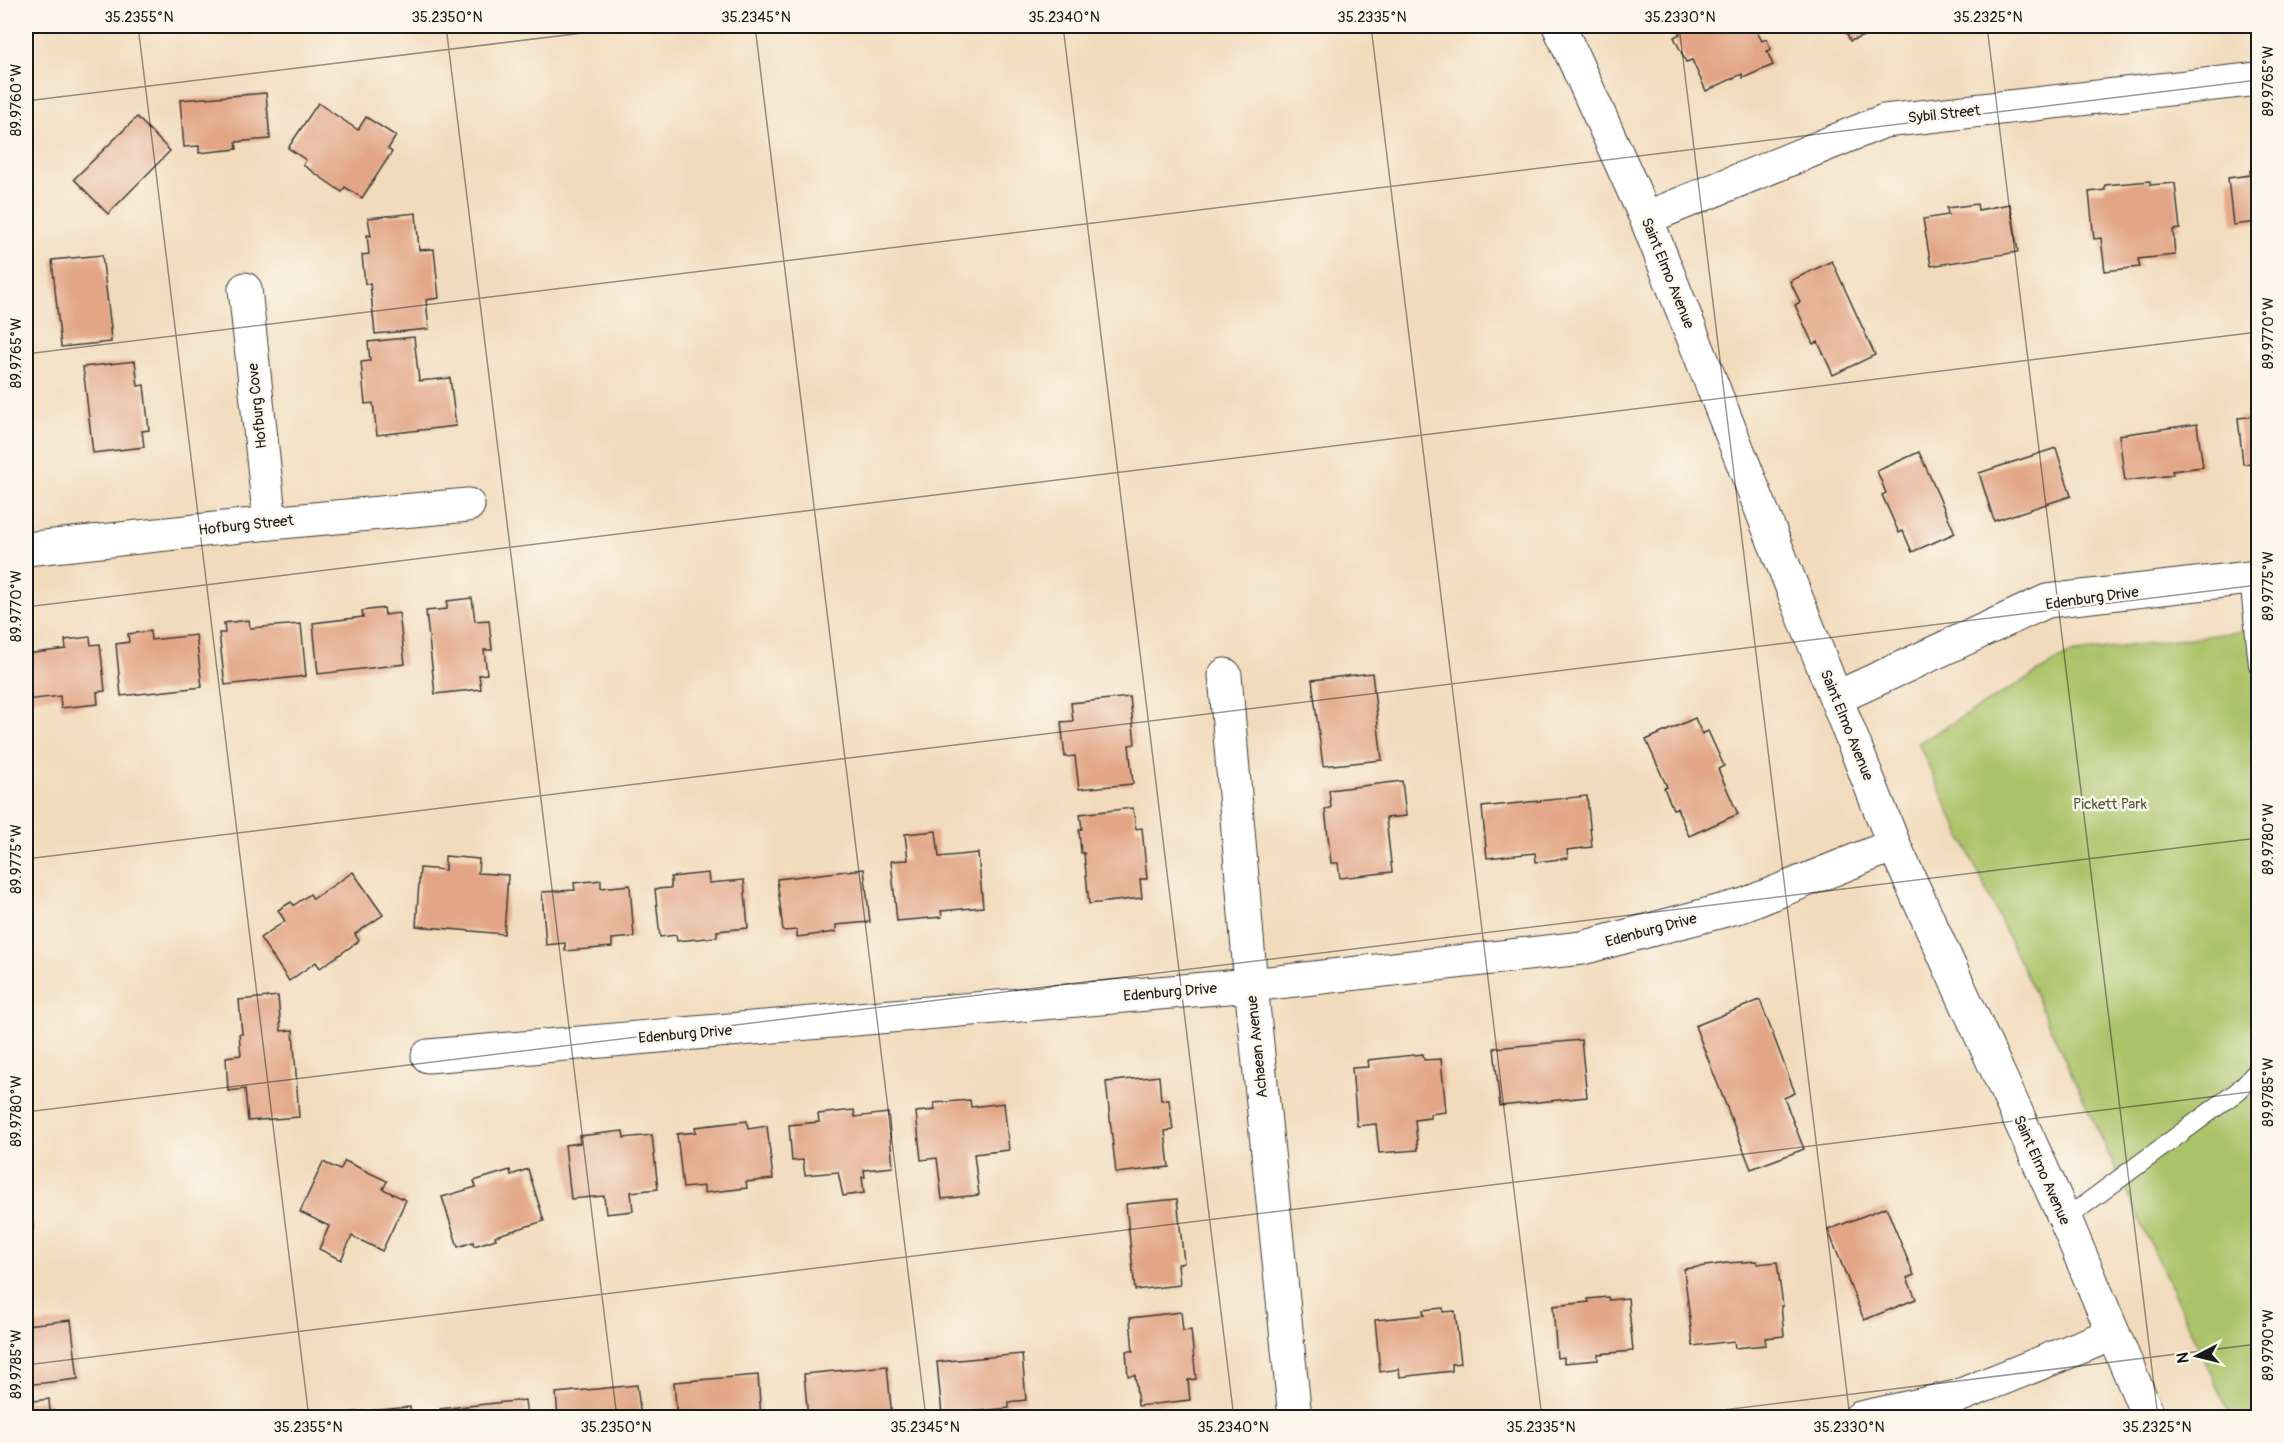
<svg xmlns="http://www.w3.org/2000/svg" width="2284" height="1443" viewBox="0 0 2284 1443" font-family="Pangolin,sans-serif">
	<style>
		.green { fill: #aac268; stroke: #636f42; stroke-width: 1.5 }
		.building { fill: #e2a686 }
		.lines { fill: none; stroke-linecap: round; stroke-linejoin: round }
		.lane-casing { stroke: #3c3934; stroke-width: 20 }
		.street-casing { stroke: #3c3934; stroke-width: 35 }
		.secondary-casing { stroke: #3c3934; stroke-width: 35 }
		.lane { stroke: #fff; stroke-width: 18 }
		.street { stroke: #fff; stroke-width: 33 }
		.secondary { stroke: #fff; stroke-width: 33 }
		.ticks { fill: none; stroke: #1c1c1c; stroke-width: 1.5; stroke-opacity: 0.45 }
		.labels { text-anchor: middle; stroke-width: 5; stroke-linejoin: round; paint-order: stroke }
		.street-label { font-size: 15px; fill: #1c1c1c; stroke: #fbf7ec }
		.park-label { font-size: 15px; fill: #4e5637; stroke: #fbf7ec }
		.neatline { fill: none; stroke: #1c1c1c; stroke-width: 2 }
		.ticks-label { font-size: 15px; text-anchor: middle; fill: #1c1c1c }
	</style>
	<rect width="100%" height="100%" fill="#fbf7ec"/>
	<filter id="ink" filterUnits="userSpaceOnUse"><feTurbulence type="fractalNoise" baseFrequency=".0167" numOctaves="2"/><feDisplacementMap in="SourceGraphic" scale="12" xChannelSelector="R" yChannelSelector="G"/><feConvolveMatrix kernelMatrix="1 2 1 2 8 2 1 2 1" color-interpolation-filters="sRGB"/></filter>
	<filter id="wash" filterUnits="userSpaceOnUse"><feTurbulence type="fractalNoise" baseFrequency=".008" numOctaves="4" result="noise"/><feDisplacementMap in="SourceGraphic" scale="24" xChannelSelector="R" yChannelSelector="G"/><feGaussianBlur stdDeviation="1.35" result="paint"/><feColorMatrix in="noise" values="0 0 0 0 0 0 0 0 0 0 0 0 0 0 0 0 0 1.4 0 .05"/><feComposite in="paint" operator="in"/></filter>
	<g filter="url(#wash)">
		<rect width="100%" height="100%" fill="#f2dbbc"/>
		<polygon class="green" points="2258,629 2258,1417 2231,1417 1918,743 2069,654"/>
		<g id="blocks">
			<g class="building">
				<polygon points="1676,26 1727,26 1729,30 1739,26 1754,26 1762,41 1766,39 1771,49 1767,51 1773,65 1743,78 1742,74 1706,91 1692,60 1686,62 1674,37 1680,34"/>
				<polygon points="1844,26 1886,26 1886,28 1850,41"/>
				<polygon points="266,93 270,139 236,142 237,149 199,153 199,146 184,147 180,100"/>
				<polygon points="318,103 358,130 366,117 396,136 388,149 392,152 362,198 345,187 342,192 303,165 306,160 288,148"/>
				<polygon points="137,117 170,151 108,214 74,179"/>
				<polygon points="2258,169 2258,222 2233,225 2228,178 2250,175 2250,170"/>
				<polygon points="2150,181 2150,185 2175,183 2180,229 2173,230 2175,255 2138,259 2140,267 2105,271 2101,238 2094,239 2089,192 2105,190 2105,185"/>
				<polygon points="1977,204 1978,210 2010,204 2018,252 1931,266 1923,219 1948,215 1947,208"/>
				<polygon points="416,213 419,250 434,249 439,298 426,300 429,329 375,334 370,283 365,284 362,255 369,254 367,235 371,236 368,218"/>
				<polygon points="102,255 111,329 110,329 111,342 61,347 52,260"/>
				<polygon points="1832,261 1875,355 1833,375 1818,342 1813,344 1795,305 1800,302 1790,281"/>
				<polygon points="414,337 419,381 450,378 456,426 377,435 373,403 365,404 361,362 370,361 368,342"/>
				<polygon points="135,361 138,386 144,385 149,430 142,431 144,447 93,453 83,367"/>
				<polygon points="2258,416 2258,462 2243,464 2238,418"/>
				<polygon points="2197,424 2203,467 2172,471 2173,475 2125,481 2119,435"/>
				<polygon points="2056,448 2071,496 1994,521 1979,473"/>
				<polygon points="1919,452 1955,533 1912,552 1903,531 1899,533 1882,495 1886,493 1877,471"/>
				<polygon points="472,598 475,621 489,620 492,650 484,650 487,674 479,675 481,689 435,694 426,611 447,609 447,601"/>
				<polygon points="384,608 385,615 399,613 405,664 318,674 313,623 363,617 362,611"/>
				<polygon points="249,620 250,628 301,624 306,676 225,685 219,633 225,633 224,623"/>
				<polygon points="150,631 151,640 196,635 202,687 121,696 116,644 129,642 128,634"/>
				<polygon points="90,637 91,645 100,644 105,691 97,692 98,704 61,708 60,696 26,700 26,654 66,649 65,640"/>
				<polygon points="1372,673 1382,760 1323,766 1312,680"/>
				<polygon points="1130,697 1135,744 1129,745 1133,784 1079,789 1075,756 1065,757 1061,722 1073,721 1071,703"/>
				<polygon points="1695,718 1702,734 1708,731 1724,766 1718,769 1738,814 1689,836 1677,808 1673,809 1664,788 1667,787 1646,740"/>
				<polygon points="1402,781 1406,816 1386,818 1392,872 1340,878 1338,863 1331,863 1325,809 1331,808 1329,790"/>
				<polygon points="1587,796 1592,847 1567,850 1568,858 1536,862 1535,853 1487,858 1482,807"/>
				<polygon points="1133,808 1136,829 1142,828 1147,879 1140,879 1142,898 1089,904 1084,853 1081,853 1079,830 1082,829 1080,814"/>
				<polygon points="936,831 939,857 978,853 983,907 941,911 942,917 897,921 891,861 908,860 905,834"/>
				<polygon points="445,856 479,859 478,873 508,875 504,934 416,926 420,868 445,870"/>
				<polygon points="864,869 870,922 836,925 836,932 797,937 797,930 783,931 777,879"/>
				<polygon points="353,872 383,915 355,934 359,941 320,968 316,962 289,981 260,938 285,921 278,910 291,902 294,905 310,894 313,899"/>
				<polygon points="708,873 709,883 744,880 748,928 717,931 717,937 677,941 676,935 660,937 655,889 671,888 671,877"/>
				<polygon points="601,880 601,888 630,885 634,937 612,939 612,947 565,951 565,943 546,945 542,892 575,890 574,883"/>
				<polygon points="278,996 281,1031 293,1030 299,1117 248,1121 245,1089 228,1091 226,1057 241,1055 239,1034 242,1034 239,1000"/>
				<polygon points="1760,1000 1795,1093 1784,1098 1804,1149 1751,1169 1695,1026"/>
				<polygon points="1581,1040 1587,1097 1500,1106 1494,1048"/>
				<polygon points="1423,1054 1424,1060 1441,1059 1446,1112 1430,1114 1430,1118 1415,1120 1418,1150 1379,1153 1376,1124 1357,1126 1352,1068 1369,1067 1368,1060"/>
				<polygon points="1159,1076 1161,1100 1169,1100 1173,1130 1165,1131 1169,1167 1116,1173 1106,1082"/>
				<polygon points="970,1100 971,1107 1004,1103 1009,1150 974,1154 979,1195 942,1199 937,1158 921,1160 916,1112 935,1110 934,1103"/>
				<polygon points="854,1110 855,1117 888,1113 893,1167 864,1170 865,1177 862,1177 864,1193 843,1196 838,1172 805,1175 803,1160 792,1161 789,1125 819,1122 818,1114"/>
				<polygon points="747,1121 748,1129 767,1126 773,1179 746,1182 747,1188 704,1193 704,1186 683,1188 677,1134 696,1132 695,1127"/>
				<polygon points="623,1131 624,1138 652,1135 658,1189 631,1192 633,1211 606,1214 604,1196 571,1199 565,1145 580,1143 579,1136"/>
				<polygon points="345,1161 387,1181 383,1189 406,1200 382,1251 352,1236 341,1260 319,1249 329,1226 300,1212 323,1162 340,1170"/>
				<polygon points="528,1169 544,1221 495,1236 496,1239 474,1246 473,1242 458,1247 442,1197 476,1187 474,1181 510,1170 511,1175"/>
				<polygon points="1177,1199 1184,1263 1178,1264 1180,1285 1135,1290 1126,1204"/>
				<polygon points="1886,1207 1914,1275 1907,1278 1916,1299 1864,1320 1828,1230"/>
				<polygon points="26,1215 32,1215 33,1230 26,1231"/>
				<polygon points="26,1233 32,1275 26,1276"/>
				<polygon points="1757,1261 1757,1264 1777,1262 1783,1306 1781,1306 1784,1336 1765,1338 1766,1345 1735,1348 1734,1341 1693,1346 1684,1269 1727,1263"/>
				<polygon points="1608,1297 1609,1300 1628,1298 1633,1351 1598,1354 1598,1360 1564,1363 1564,1357 1557,1358 1553,1306 1589,1302 1588,1299"/>
				<polygon points="1443,1308 1443,1312 1455,1311 1461,1363 1452,1364 1452,1371 1400,1377 1399,1369 1380,1372 1375,1320 1424,1315 1423,1310"/>
				<polygon points="1181,1312 1183,1331 1191,1330 1196,1379 1188,1380 1190,1400 1138,1406 1135,1375 1128,1376 1126,1351 1133,1351 1130,1318"/>
				<polygon points="71,1320 78,1379 26,1385 26,1325"/>
				<polygon points="1022,1354 1026,1400 1009,1402 1009,1408 942,1415 937,1362"/>
				<polygon points="887,1366 892,1418 808,1418 804,1374"/>
				<polygon points="758,1375 761,1418 677,1418 674,1382"/>
				<polygon points="637,1385 641,1418 558,1418 556,1393"/>
				<polygon points="49,1399 50,1412 54,1411 55,1418 26,1418 26,1402"/>
				<polygon points="525,1400 527,1418 441,1418 440,1409"/>
				<polygon points="410,1407 411,1418 316,1418 315,1416"/>
			</g>
		</g>
	</g>
	<g filter="url(#ink)">
		<use href="#blocks" fill-opacity="0" stroke="#3c3934" stroke-width="1.5"/>
		<g class="lines">
			<g class="lane-casing">
				<g id="lane">
					<polyline points="2249,578 2258,665"/>
					<polyline points="2065,1219 2238,1091 2258,1070"/>
				</g>
			</g>
			<g class="street-casing">
				<g id="street">
					<polyline points="1646,218 1884,121 2258,79"/>
					<polyline points="245,289 270,523"/>
					<polyline points="26,549 270,523 468,505"/>
					<polyline points="1225,675 1251,985 1295,1418"/>
					<polyline points="1836,698 2047,601 2258,577"/>
					<polyline points="428,1056 1251,985 1582,948 1744,905 1894,845"/>
					<polyline points="1860,1418 1956,1397 2113,1334"/>
				</g>
			</g>
			<g class="secondary-casing">
				<polyline id="secondary" points="1559,26 1646,218 1894,845 2065,1219 2149,1418"/>
			</g>
			<use href="#lane" class="lane"/>
			<use href="#street" class="street"/>
			<use href="#secondary" class="secondary"/>
		</g>
	</g>
	<path class="ticks" d="M138,26L309,1418M446,26L617,1418M755,26L926,1418M1063,26L1234,1418M1371,26L1542,1418M1679,26L1850,1418M1987,26L2158,1418M26,101L640,26M26,354L2258,80M26,607L2258,332M26,859L2258,585M26,1112L2258,838M26,1365L2258,1091M1658,1418L2258,1344"/>
	<g class="labels">
		<g class="street-label">
			<text transform="translate(1944 114) rotate(-6)" y="5">Sybil Street</text>
			<text transform="translate(1668 273) rotate(68)" y="5">Saint Elmo Avenue</text>
			<text transform="translate(257 406) rotate(-96)" y="5">Hofburg Cove</text>
			<text transform="translate(246 525) rotate(-6)" y="5">Hofburg Street</text>
			<text transform="translate(2092 598) rotate(-8)" y="5">Edenburg Drive</text>
			<text transform="translate(1847 725) rotate(68)" y="5">Saint Elmo Avenue</text>
			<text transform="translate(1651 930) rotate(-15)" y="5">Edenburg Drive</text>
			<text transform="translate(1170 992) rotate(-5)" y="5">Edenburg Drive</text>
			<text transform="translate(685 1034) rotate(-5)" y="5">Edenburg Drive</text>
			<text transform="translate(1257 1047) rotate(-96)" y="5">Achaean Avenue</text>
			<text transform="translate(2042 1170) rotate(66)" y="5">Saint Elmo Avenue</text>
		</g>
		<g class="park-label">
			<text x="2110" y="809">Pickett Park</text>
		</g>
	</g>
	<rect width="2284" height="1443" fill="none" stroke="#fbf7ec" stroke-width="66"/>
	<g transform="translate(2197 1356) rotate(263)" stroke="#fbf7ec" stroke-width="4.5" paint-order="stroke">
	<path d="M0-4.5L10 22L0 15L-10 22Z" fill="#1c1c1c"/>
	<text y="-9" font-size="16" font-weight="bold" text-anchor="middle" fill="#1c1c1c">N</text>
	</g>
	<rect x="33" y="33" width="2218" height="1377" class="neatline"/>
	<g class="ticks-label">
		<text x="139" y="22">35.2355°N</text>
		<text x="447" y="22">35.2350°N</text>
		<text x="756" y="22">35.2345°N</text>
		<text x="1064" y="22">35.2340°N</text>
		<text x="1372" y="22">35.2335°N</text>
		<text x="1680" y="22">35.2330°N</text>
		<text x="1988" y="22">35.2325°N</text>
		<text transform="translate(2268 81) rotate(-90)" y="5">89.9765°W</text>
		<text transform="translate(16 100) rotate(-90)" y="5">89.9760°W</text>
		<text transform="translate(2268 333) rotate(-90)" y="5">89.9770°W</text>
		<text transform="translate(16 353) rotate(-90)" y="5">89.9765°W</text>
		<text transform="translate(2268 586) rotate(-90)" y="5">89.9775°W</text>
		<text transform="translate(16 606) rotate(-90)" y="5">89.9770°W</text>
		<text transform="translate(2268 839) rotate(-90)" y="5">89.9780°W</text>
		<text transform="translate(16 859) rotate(-90)" y="5">89.9775°W</text>
		<text transform="translate(2268 1092) rotate(-90)" y="5">89.9785°W</text>
		<text transform="translate(16 1111) rotate(-90)" y="5">89.9780°W</text>
		<text transform="translate(2268 1345) rotate(-90)" y="5">89.9790°W</text>
		<text transform="translate(16 1364) rotate(-90)" y="5">89.9785°W</text>
		<text x="308" y="1432">35.2355°N</text>
		<text x="616" y="1432">35.2350°N</text>
		<text x="925" y="1432">35.2345°N</text>
		<text x="1233" y="1432">35.2340°N</text>
		<text x="1541" y="1432">35.2335°N</text>
		<text x="1849" y="1432">35.2330°N</text>
		<text x="2157" y="1432">35.2325°N</text>
	</g>
</svg>
